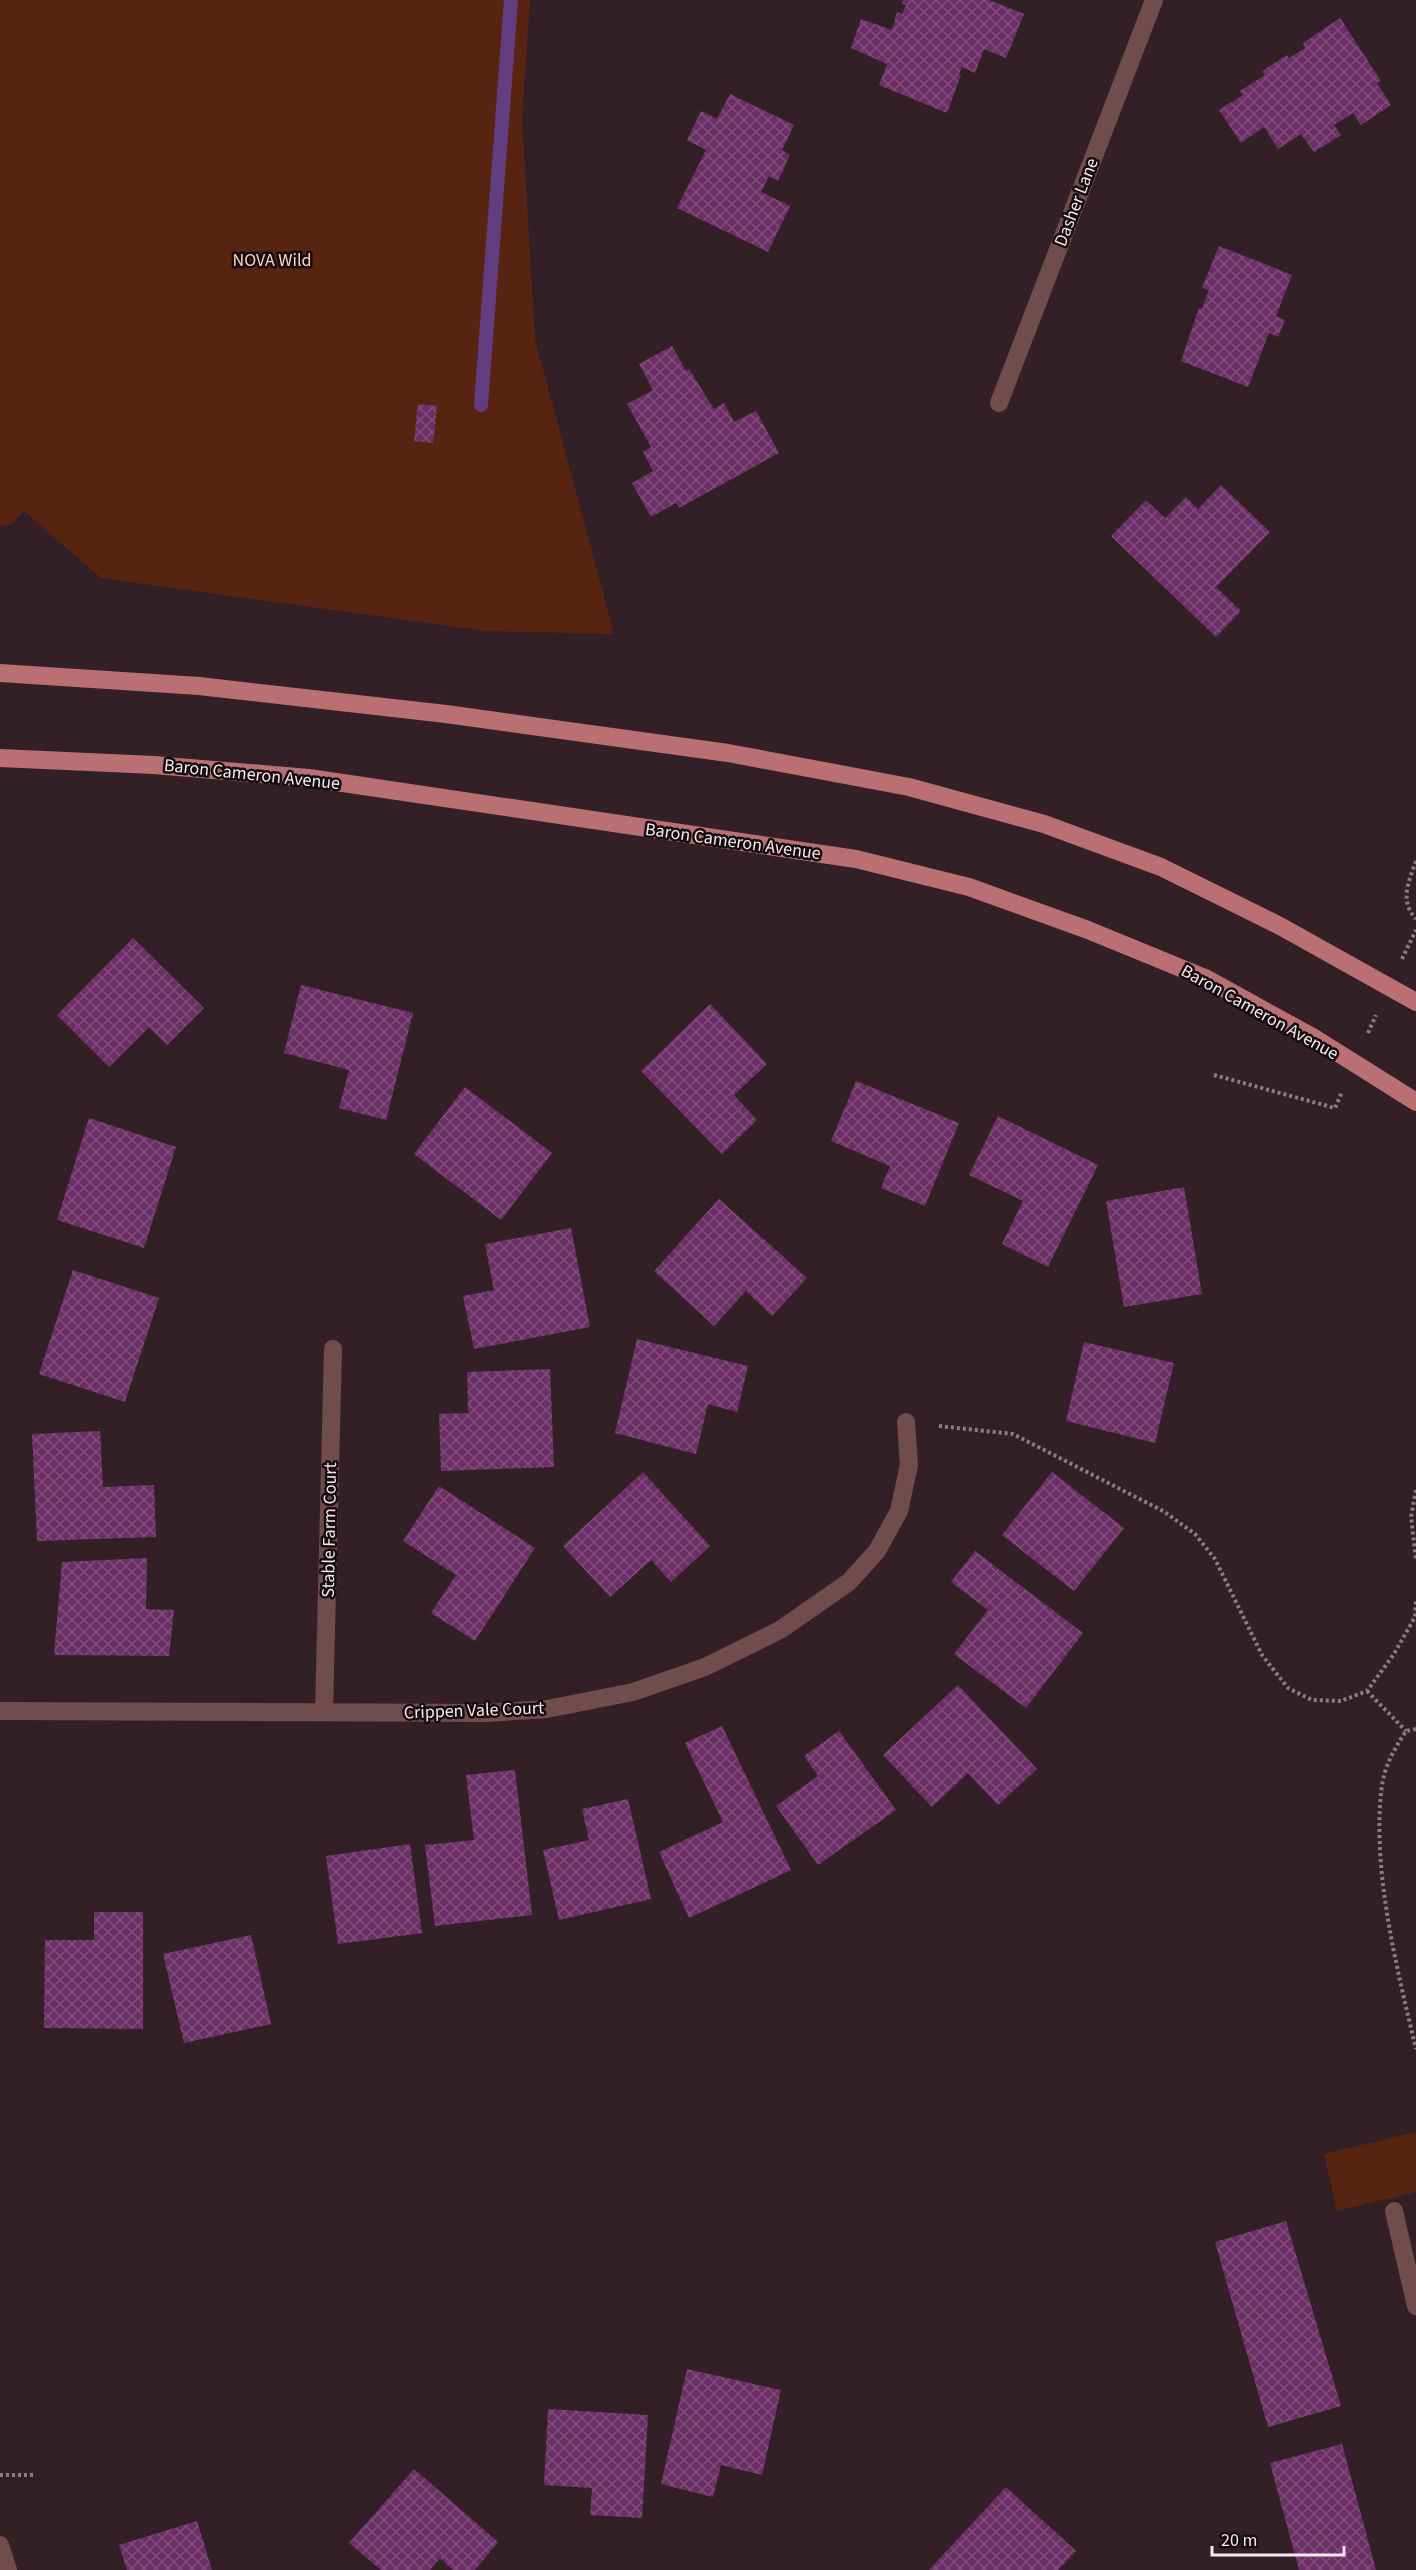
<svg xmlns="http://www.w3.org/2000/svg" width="1416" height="2570" viewBox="0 0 1416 2570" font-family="'Source Sans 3',sans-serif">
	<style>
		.green { fill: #572411 }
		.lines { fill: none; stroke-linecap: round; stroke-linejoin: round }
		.stream { stroke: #623e81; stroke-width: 14 }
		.building { fill: url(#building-cross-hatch) }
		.path { stroke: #8d7c82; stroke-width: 4; stroke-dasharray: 3 3; stroke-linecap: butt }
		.minor { stroke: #714c4d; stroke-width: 18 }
		.primary { stroke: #ba6f72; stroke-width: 18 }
		.labels { text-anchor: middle; stroke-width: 5; stroke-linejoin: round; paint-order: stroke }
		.street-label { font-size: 18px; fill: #f5e7ec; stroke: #150c0f }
		.park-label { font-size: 18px; fill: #fed0bf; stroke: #150c0f }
	</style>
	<defs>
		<pattern id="building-cross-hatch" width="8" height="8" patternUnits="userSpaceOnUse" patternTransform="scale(1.5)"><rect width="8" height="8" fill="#6b2f66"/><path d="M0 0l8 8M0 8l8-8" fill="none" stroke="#814d7c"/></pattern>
	</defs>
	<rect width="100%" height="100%" fill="#332027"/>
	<g class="green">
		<polygon points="0,0 530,0 522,118 535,339 614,634 485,631 101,578 24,511 10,525 0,526"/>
		<polygon points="1416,2132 1416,2192 1337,2211 1324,2154"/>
	</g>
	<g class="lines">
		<polyline class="stream" points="481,405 511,0"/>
	</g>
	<g class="building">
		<polygon points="903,0 989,0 1024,14 1006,58 984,49 975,73 962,67 959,74 961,75 947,113 879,85 887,64 851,48 861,19 892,30 897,12 902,14 906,5 902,4"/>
		<polygon points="1340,18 1381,81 1377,83 1391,105 1361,125 1353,113 1334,125 1341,135 1314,152 1301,134 1278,149 1264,127 1241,143 1219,110 1243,95 1240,91 1265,75 1262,71 1287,55 1289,58 1305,48 1303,43"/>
		<polygon points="730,94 794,125 782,150 790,155 778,181 769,176 761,192 790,206 768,252 677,208 706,150 687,140 701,111 717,119"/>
		<polygon points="1219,246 1292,275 1276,316 1285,320 1278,337 1269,333 1248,387 1181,361 1199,308 1202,309 1209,290 1202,288"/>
		<polygon points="672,346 686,371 689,369 714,409 724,403 734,422 756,411 779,453 679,508 676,503 651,517 632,483 653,471 643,452 651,447 627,404 653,390 639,364"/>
		<polygon points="418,404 437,406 433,443 414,441"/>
		<polygon points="1221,485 1270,532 1216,587 1241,611 1216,637 1111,536 1146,500 1165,518 1186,497 1198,509"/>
		<polygon points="133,938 204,1008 167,1045 149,1027 109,1067 57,1015"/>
		<polygon points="301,985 413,1013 386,1120 339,1108 349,1070 284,1053"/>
		<polygon points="710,1004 767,1064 734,1095 757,1120 722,1154 641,1071"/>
		<polygon points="856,1081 959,1123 925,1206 881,1188 890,1166 831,1141"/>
		<polygon points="465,1087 552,1153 501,1220 414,1154"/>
		<polygon points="998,1116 1098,1165 1048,1267 1002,1244 1023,1201 969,1175"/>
		<polygon points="89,1118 176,1147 144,1248 57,1220"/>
		<polygon points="1184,1187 1202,1294 1124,1307 1106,1201"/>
		<polygon points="719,1199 807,1278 772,1316 746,1291 714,1326 654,1271"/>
		<polygon points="571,1228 590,1327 474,1349 463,1296 494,1290 485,1244"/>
		<polygon points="73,1270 159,1298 125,1402 39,1374"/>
		<polygon points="637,1339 748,1366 737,1412 708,1404 696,1454 615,1433"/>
		<polygon points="1084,1342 1174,1363 1155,1443 1066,1421"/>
		<polygon points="550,1369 554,1467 441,1471 439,1414 468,1413 467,1372"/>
		<polygon points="100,1431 103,1487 154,1485 156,1537 37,1541 32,1434"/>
		<polygon points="643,1472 710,1546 671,1582 651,1560 610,1597 563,1546"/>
		<polygon points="1052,1472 1124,1528 1074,1591 1002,1535"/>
		<polygon points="439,1486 535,1548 475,1641 431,1613 456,1575 403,1541"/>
		<polygon points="975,1551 1083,1633 1026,1708 954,1654 988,1610 951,1582"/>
		<polygon points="147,1558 146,1609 174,1610 169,1656 54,1655 62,1562"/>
		<polygon points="958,1685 1037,1769 998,1805 968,1773 932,1807 883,1755"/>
		<polygon points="722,1726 791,1870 689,1918 659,1852 723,1822 685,1743"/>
		<polygon points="839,1731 896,1810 818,1865 776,1806 818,1776 804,1756"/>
		<polygon points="515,1770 532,1915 435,1926 425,1845 474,1840 466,1775"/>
		<polygon points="628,1799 651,1899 559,1920 543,1850 589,1840 582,1809"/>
		<polygon points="410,1844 422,1933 338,1944 326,1856"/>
		<polygon points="94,1912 143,1912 143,2029 44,2028 45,1940 94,1940"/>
		<polygon points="251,1935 271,2024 184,2043 163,1954"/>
		<polygon points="1286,2221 1341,2406 1268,2427 1215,2242"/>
		<polygon points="687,2369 781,2390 762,2475 721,2465 713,2497 661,2484"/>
		<polygon points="548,2409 648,2415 642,2518 590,2515 592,2488 544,2485"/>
		<polygon points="1342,2444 1376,2570 1299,2570 1270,2463"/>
		<polygon points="414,2469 498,2542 475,2570 453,2570 440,2558 430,2570 381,2570 349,2543"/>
		<polygon points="1006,2487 1076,2551 1058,2570 929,2570"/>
		<polygon points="197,2521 212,2570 127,2570 119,2545"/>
	</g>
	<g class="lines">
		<g class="path">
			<path d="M1416,861C1409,881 1399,901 1416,919"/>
			<polyline points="1402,959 1416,930"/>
			<polyline points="1368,1033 1376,1015"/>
			<polyline points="1214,1075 1335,1108 1342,1092"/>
			<polyline points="939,1426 1013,1434 1163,1511 1195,1534 1215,1559 1262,1655 1288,1688 1312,1700 1341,1701 1367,1691 1394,1654 1415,1617 1416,1601"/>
			<polyline points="1416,1490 1411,1517 1416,1559"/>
			<polyline points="1367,1691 1406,1731"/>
			<path d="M1416,1729L1406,1731C1395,1748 1385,1765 1382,1785C1371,1867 1397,1969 1416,2049"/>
			<polyline points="0,2475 33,2475"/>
		</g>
		<g class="minor">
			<polyline points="999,403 1154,0"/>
			<polyline points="0,1711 486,1713 547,1709 633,1692 705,1667 780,1630 849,1582 877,1551 899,1511 909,1465 906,1422"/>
			<polyline points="324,1712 333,1349"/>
			<polyline points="1394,2211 1416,2306"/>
			<polyline points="0,2545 8,2570"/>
		</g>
		<g class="primary">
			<polyline points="0,673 199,686 446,714 728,753 909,787 1044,824 1161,867 1280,926 1416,1002"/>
			<polyline points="0,758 154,765 309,778 856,859 969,887 1088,930 1205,978 1316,1039 1416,1102"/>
		</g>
	</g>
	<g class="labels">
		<g class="street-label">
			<text transform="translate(1076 202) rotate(-69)" y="6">Dasher Lane</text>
			<text transform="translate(252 774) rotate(6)" y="6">Baron Cameron Avenue</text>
			<text transform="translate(733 841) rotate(8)" y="6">Baron Cameron Avenue</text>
			<text transform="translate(1260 1012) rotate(29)" y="6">Baron Cameron Avenue</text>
			<text transform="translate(329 1530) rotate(-89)" y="6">Stable Farm Court</text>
			<text transform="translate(474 1710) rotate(-2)" y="6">Crippen Vale Court</text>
		</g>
		<g class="park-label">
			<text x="272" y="266">NOVA Wild</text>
		</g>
	</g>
	<path d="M1212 2546v9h132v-9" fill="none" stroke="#f5e7ec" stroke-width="3"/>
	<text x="1221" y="2546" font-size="18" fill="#f5e7ec" stroke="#150c0f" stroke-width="4.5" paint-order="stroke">20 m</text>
</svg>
